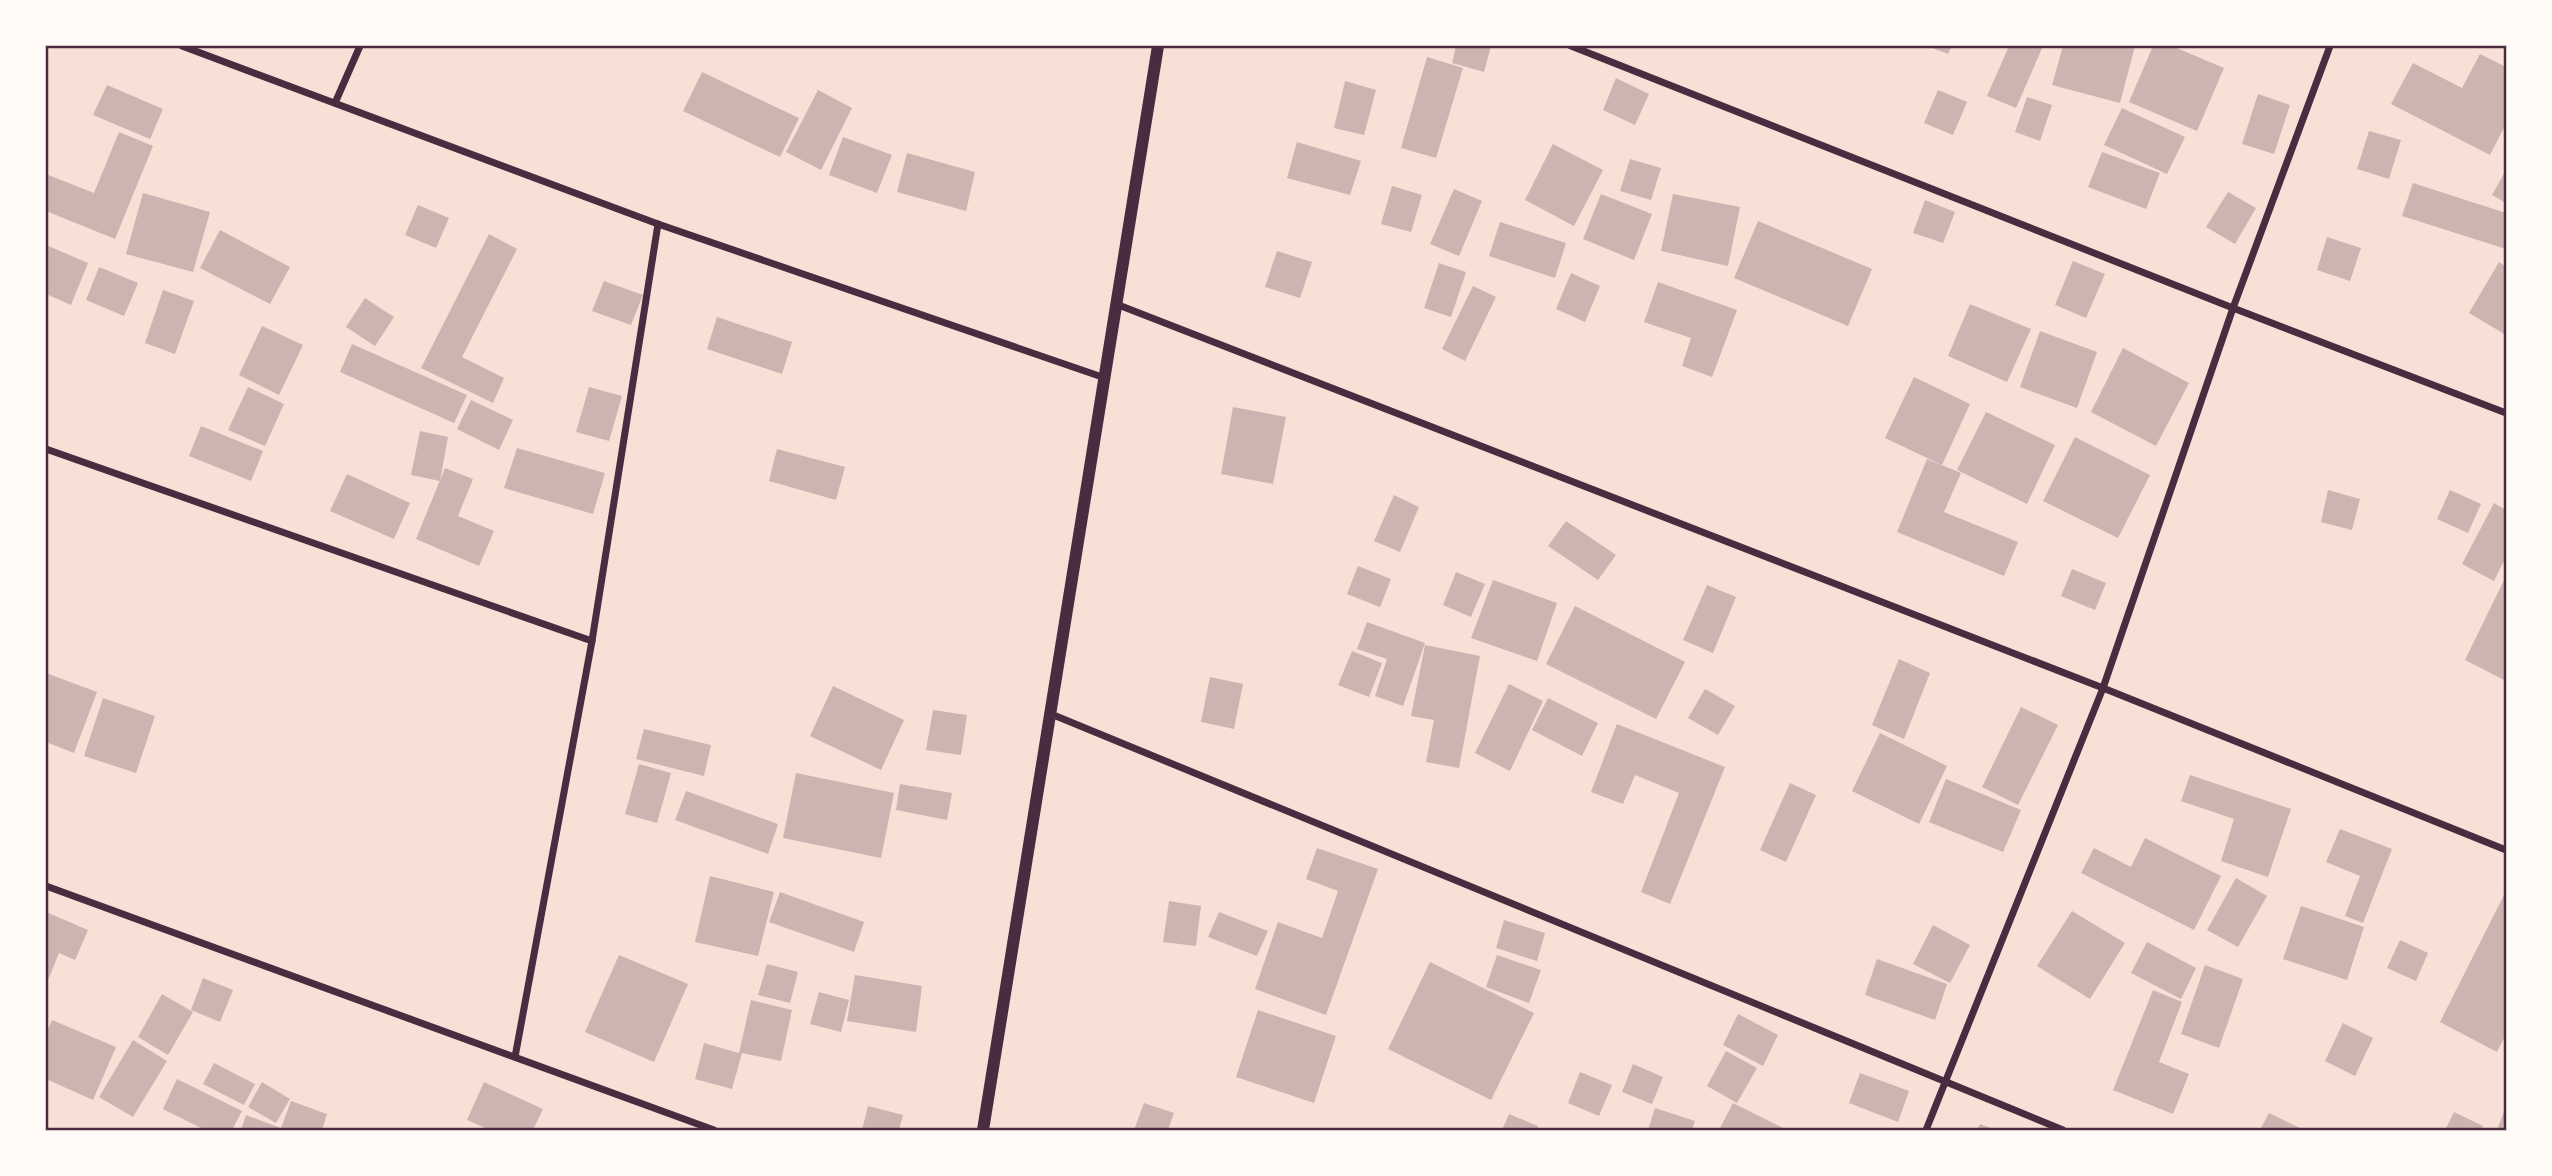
<svg xmlns="http://www.w3.org/2000/svg" width="2552" height="1176" viewBox="0 0 2552 1176" font-family="'Noto Sans',sans-serif">
	<style>
		.building { fill: #ccb4b1 }
		.lines { fill: none; stroke-linecap: round; stroke-linejoin: round }
		.minor { stroke: #4a2c40; stroke-width: 7 }
		.tertiary { stroke: #4a2c40; stroke-width: 12 }
		.neatline { fill: none; stroke: #4a2c40; stroke-width: 2.5 }
	</style>
	<rect width="100%" height="100%" fill="#f7e1d7"/>
	<g class="building">
		<polygon points="1456,46 1491,46 1484,72 1452,63"/>
		<polygon points="1927,46 1952,46 1948,54"/>
		<polygon points="2009,46 2043,46 2016,108 1987,96"/>
		<polygon points="2063,46 2135,46 2120,103 2052,85"/>
		<polygon points="2153,46 2172,46 2224,68 2197,131 2129,102"/>
		<polygon points="2480,54 2506,67 2506,124 2490,155 2391,104 2413,63 2462,88"/>
		<polygon points="1427,57 1463,68 1436,158 1401,148"/>
		<polygon points="702,72 799,118 780,157 683,111"/>
		<polygon points="1616,78 1649,94 1635,125 1603,110"/>
		<polygon points="1345,81 1376,90 1364,135 1334,128"/>
		<polygon points="107,85 163,109 150,139 93,115"/>
		<polygon points="818,90 852,108 821,170 786,152"/>
		<polygon points="1938,90 1967,102 1953,135 1924,123"/>
		<polygon points="2258,94 2290,105 2274,154 2242,144"/>
		<polygon points="2027,97 2052,105 2040,141 2015,132"/>
		<polygon points="2122,108 2185,137 2167,174 2104,145"/>
		<polygon points="2369,131 2401,140 2389,179 2357,169"/>
		<polygon points="119,132 153,146 115,239 46,211 46,174 94,193"/>
		<polygon points="843,137 892,155 877,193 829,175"/>
		<polygon points="1297,142 1361,161 1350,195 1287,178"/>
		<polygon points="1553,144 1603,170 1574,226 1525,200"/>
		<polygon points="2102,152 2160,173 2146,209 2088,187"/>
		<polygon points="907,153 975,172 966,211 897,192"/>
		<polygon points="1630,159 1661,168 1651,200 1620,191"/>
		<polygon points="2506,170 2506,203 2492,195"/>
		<polygon points="2413,183 2506,213 2506,249 2402,216"/>
		<polygon points="1392,186 1422,195 1411,232 1381,224"/>
		<polygon points="1454,189 1482,201 1459,256 1430,244"/>
		<polygon points="2228,192 2256,208 2235,244 2206,227"/>
		<polygon points="143,193 210,212 193,272 126,254"/>
		<polygon points="1601,194 1652,214 1634,260 1583,239"/>
		<polygon points="1673,194 1740,207 1728,266 1661,251"/>
		<polygon points="1925,200 1955,212 1943,243 1913,233"/>
		<polygon points="418,205 449,218 436,248 405,235"/>
		<polygon points="1758,221 1872,269 1848,326 1734,278"/>
		<polygon points="1500,222 1566,243 1555,278 1489,256"/>
		<polygon points="220,230 290,267 270,304 200,268"/>
		<polygon points="489,234 517,249 462,357 504,378 493,403 421,368"/>
		<polygon points="2327,237 2361,248 2350,281 2317,270"/>
		<polygon points="46,245 88,263 71,305 46,294"/>
		<polygon points="1277,251 1312,262 1300,298 1265,287"/>
		<polygon points="2073,261 2105,274 2086,318 2055,305"/>
		<polygon points="2499,262 2506,267 2506,335 2469,313"/>
		<polygon points="1439,263 1466,272 1451,317 1424,308"/>
		<polygon points="99,267 138,283 124,316 86,300"/>
		<polygon points="1571,273 1600,286 1585,322 1556,309"/>
		<polygon points="604,281 643,295 631,325 592,311"/>
		<polygon points="1658,282 1737,310 1712,377 1682,366 1691,338 1644,322"/>
		<polygon points="1473,286 1496,297 1465,361 1442,349"/>
		<polygon points="163,290 194,301 175,354 145,343"/>
		<polygon points="365,298 394,317 375,346 346,327"/>
		<polygon points="1970,304 2031,329 2007,382 1948,356"/>
		<polygon points="717,317 792,342 782,374 707,349"/>
		<polygon points="262,326 303,345 279,395 239,375"/>
		<polygon points="2040,331 2097,352 2077,408 2020,387"/>
		<polygon points="352,344 467,395 454,423 340,372"/>
		<polygon points="2123,348 2189,383 2156,446 2091,412"/>
		<polygon points="1914,377 1970,404 1942,465 1885,438"/>
		<polygon points="248,387 284,404 265,446 228,430"/>
		<polygon points="589,387 622,396 609,441 576,432"/>
		<polygon points="471,400 513,420 499,450 457,429"/>
		<polygon points="1233,407 1286,417 1273,484 1221,474"/>
		<polygon points="1986,412 2055,445 2027,504 1957,470"/>
		<polygon points="201,426 263,451 251,481 189,456"/>
		<polygon points="420,431 448,437 440,481 411,475"/>
		<polygon points="2075,437 2150,475 2118,538 2043,501"/>
		<polygon points="517,448 605,473 593,514 504,488"/>
		<polygon points="777,449 845,467 836,500 769,481"/>
		<polygon points="1927,459 1961,473 1944,512 2018,542 2004,576 1897,532"/>
		<polygon points="445,468 473,479 458,516 494,531 479,566 416,539"/>
		<polygon points="347,474 410,503 394,539 330,511"/>
		<polygon points="2328,490 2360,499 2352,530 2321,522"/>
		<polygon points="2450,490 2481,504 2468,533 2437,519"/>
		<polygon points="1394,495 1419,507 1400,552 1374,541"/>
		<polygon points="2494,503 2506,510 2506,557 2494,581 2462,564"/>
		<polygon points="1566,521 1616,555 1598,580 1548,546"/>
		<polygon points="1358,566 1391,579 1380,607 1347,594"/>
		<polygon points="2072,569 2106,583 2095,610 2061,596"/>
		<polygon points="1456,572 1485,584 1471,617 1443,605"/>
		<polygon points="2506,576 2506,681 2465,660"/>
		<polygon points="1493,580 1557,603 1537,661 1471,638"/>
		<polygon points="1707,585 1736,597 1713,653 1683,640"/>
		<polygon points="1575,606 1685,662 1656,719 1546,664"/>
		<polygon points="1367,622 1425,643 1403,706 1375,696 1387,659 1357,649"/>
		<polygon points="1425,645 1480,656 1459,768 1426,762 1434,720 1411,716"/>
		<polygon points="1352,651 1382,663 1369,697 1338,685"/>
		<polygon points="1899,659 1930,673 1904,739 1872,725"/>
		<polygon points="46,673 97,692 74,753 46,742"/>
		<polygon points="1210,677 1243,684 1234,729 1201,722"/>
		<polygon points="1509,684 1543,701 1510,771 1475,753"/>
		<polygon points="833,686 904,720 881,770 810,736"/>
		<polygon points="1705,689 1735,706 1718,735 1688,718"/>
		<polygon points="103,698 155,716 136,773 84,756"/>
		<polygon points="1548,698 1598,723 1582,756 1532,730"/>
		<polygon points="2021,707 2058,725 2018,805 1982,787"/>
		<polygon points="933,710 967,715 961,755 926,750"/>
		<polygon points="1617,724 1725,767 1670,904 1641,892 1679,793 1635,775 1623,804 1591,792"/>
		<polygon points="644,729 711,745 704,776 636,759"/>
		<polygon points="1880,733 1947,766 1919,824 1852,791"/>
		<polygon points="639,764 671,773 657,823 625,814"/>
		<polygon points="796,773 894,793 881,858 783,838"/>
		<polygon points="2190,775 2291,809 2268,877 2221,861 2234,819 2181,801"/>
		<polygon points="1946,779 2021,810 2003,852 1929,822"/>
		<polygon points="1790,783 1816,795 1786,862 1760,850"/>
		<polygon points="900,784 952,793 947,820 896,810"/>
		<polygon points="686,791 778,824 768,854 675,820"/>
		<polygon points="2340,829 2392,849 2363,923 2345,916 2360,876 2326,862"/>
		<polygon points="2145,838 2221,876 2194,930 2081,873 2094,848 2131,867"/>
		<polygon points="1317,848 1378,869 1326,1015 1255,989 1278,922 1322,938 1338,891 1306,879"/>
		<polygon points="710,876 774,892 758,956 695,942"/>
		<polygon points="2236,878 2267,896 2238,947 2207,930"/>
		<polygon points="2506,891 2506,1034 2497,1052 2440,1022"/>
		<polygon points="780,892 864,922 854,952 769,922"/>
		<polygon points="1169,901 1201,906 1196,946 1163,942"/>
		<polygon points="2301,906 2364,927 2347,980 2283,959"/>
		<polygon points="2072,911 2125,943 2090,999 2037,966"/>
		<polygon points="46,912 88,930 75,960 59,953 46,985"/>
		<polygon points="1219,912 1268,931 1257,956 1208,937"/>
		<polygon points="1504,920 1545,933 1537,961 1496,948"/>
		<polygon points="1933,925 1970,945 1950,983 1913,964"/>
		<polygon points="2400,940 2428,953 2416,981 2387,968"/>
		<polygon points="2147,942 2196,968 2181,999 2131,973"/>
		<polygon points="619,955 688,984 654,1062 585,1032"/>
		<polygon points="1497,955 1541,970 1529,1003 1486,987"/>
		<polygon points="1877,959 1947,984 1935,1020 1865,995"/>
		<polygon points="1430,962 1534,1013 1491,1100 1388,1049"/>
		<polygon points="767,964 798,972 790,1003 758,995"/>
		<polygon points="2205,965 2243,979 2219,1048 2181,1034"/>
		<polygon points="855,975 922,986 916,1032 847,1021"/>
		<polygon points="203,978 233,990 220,1022 191,1010"/>
		<polygon points="2153,990 2182,1002 2159,1062 2189,1074 2173,1114 2113,1090"/>
		<polygon points="819,992 849,1000 841,1032 810,1024"/>
		<polygon points="162,994 193,1012 168,1055 138,1037"/>
		<polygon points="751,1000 792,1010 781,1061 742,1053 732,1089 695,1079 704,1043 739,1053"/>
		<polygon points="1258,1010 1336,1036 1314,1103 1236,1077"/>
		<polygon points="1738,1014 1778,1035 1763,1066 1723,1045"/>
		<polygon points="52,1020 116,1047 93,1100 46,1079 46,1034"/>
		<polygon points="2343,1023 2373,1038 2355,1076 2325,1061"/>
		<polygon points="133,1040 167,1061 133,1117 99,1097"/>
		<polygon points="1726,1051 1757,1068 1737,1103 1707,1086"/>
		<polygon points="214,1063 255,1084 244,1105 203,1084"/>
		<polygon points="1633,1064 1663,1077 1652,1104 1622,1092"/>
		<polygon points="1580,1072 1612,1085 1599,1116 1568,1103"/>
		<polygon points="1860,1073 1909,1091 1898,1122 1849,1103"/>
		<polygon points="177,1079 242,1111 232,1130 205,1130 163,1109"/>
		<polygon points="262,1082 290,1099 276,1123 248,1107"/>
		<polygon points="484,1082 543,1109 533,1130 490,1130 467,1120"/>
		<polygon points="291,1101 327,1114 322,1130 241,1130 246,1115 281,1128"/>
		<polygon points="1144,1103 1174,1113 1168,1130 1134,1130"/>
		<polygon points="1733,1103 1787,1130 1719,1130"/>
		<polygon points="868,1106 903,1115 899,1130 862,1130"/>
		<polygon points="2506,1106 2506,1130 2497,1130"/>
		<polygon points="1655,1108 1695,1121 1692,1130 1648,1130"/>
		<polygon points="2454,1112 2483,1126 2481,1130 2445,1130"/>
		<polygon points="2269,1113 2304,1130 2260,1130"/>
		<polygon points="1509,1114 1538,1126 1537,1130 1502,1130"/>
		<polygon points="1980,1124 1996,1130 1977,1130"/>
	</g>
	<g class="lines">
		<g class="minor">
			<polyline points="182,46 658,224 1105,378"/>
			<polyline points="1571,46 2233,308 2506,413"/>
			<polyline points="335,103 360,46"/>
			<polyline points="1116,304 2103,688 2506,850"/>
			<polyline points="46,449 592,641"/>
			<polyline points="1051,714 2063,1130"/>
			<polyline points="46,886 714,1130"/>
			<polyline points="515,1057 592,641 658,224"/>
			<polyline points="1926,1130 2103,688 2233,308 2330,46"/>
		</g>
		<polyline class="tertiary" points="983,1130 1158,46"/>
	</g>
	<rect width="2552" height="1176" fill="none" stroke="#fffaf5" stroke-width="94"/>
	<rect x="47" y="47" width="2458" height="1082" class="neatline"/>
</svg>
